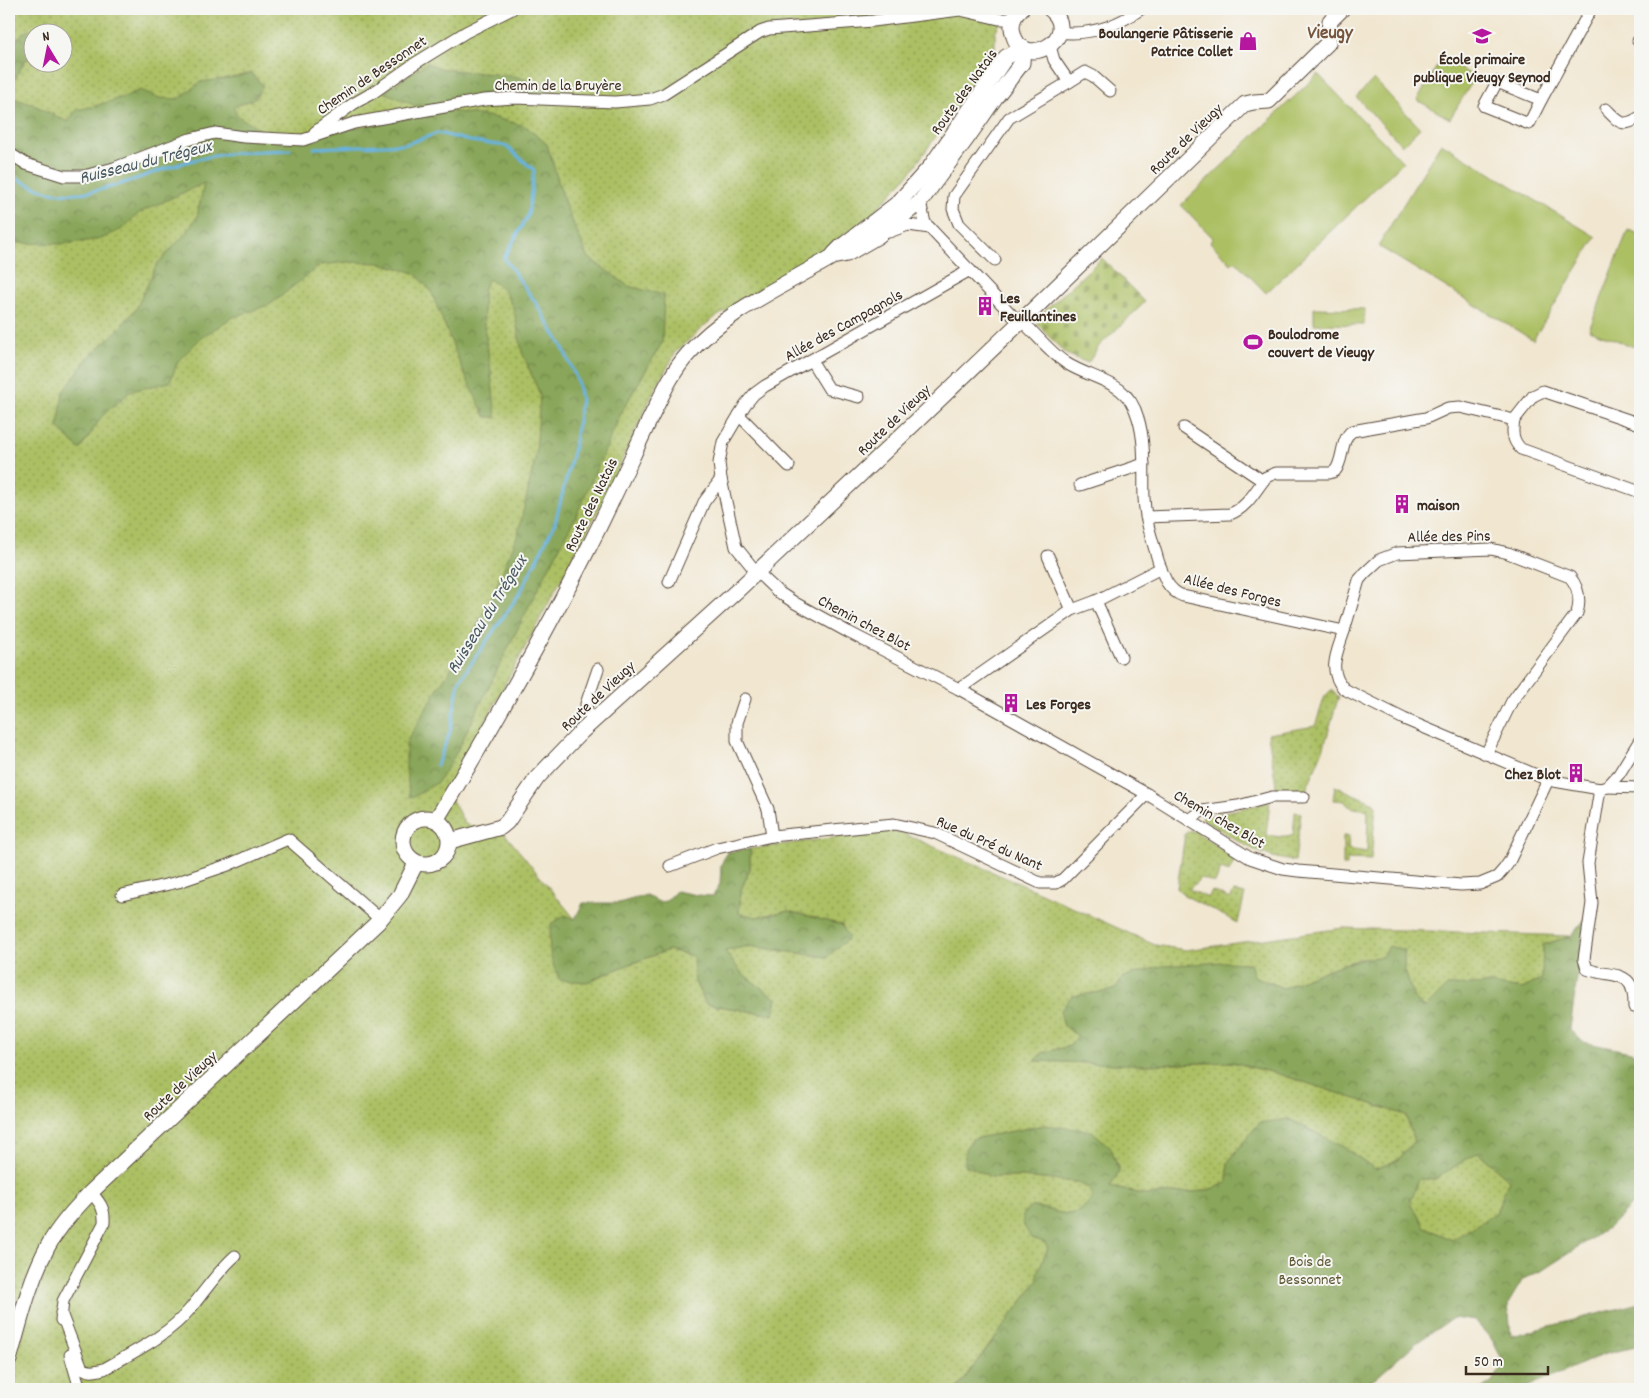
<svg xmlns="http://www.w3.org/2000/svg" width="1649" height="1398" viewBox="0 0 1649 1398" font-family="Dekko,sans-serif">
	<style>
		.green { fill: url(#green-dots); stroke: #747541; fill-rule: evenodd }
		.forest { fill: url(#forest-crowns); stroke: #62683c; fill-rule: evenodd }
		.cemetery { fill: url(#cemetery-stones); stroke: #747541 }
		.pitch { fill: #acc064; stroke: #747541 }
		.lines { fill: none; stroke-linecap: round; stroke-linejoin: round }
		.stream { stroke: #66b3e0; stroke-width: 3 }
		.minor-casing { stroke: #564639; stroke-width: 13 }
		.tertiary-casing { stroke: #564639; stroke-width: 17 }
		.minor { stroke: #fff; stroke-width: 11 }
		.tertiary { stroke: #fff; stroke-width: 15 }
		.labels { text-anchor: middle; stroke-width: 4; stroke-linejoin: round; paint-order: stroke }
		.poi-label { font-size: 16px; font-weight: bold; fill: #3b2a1e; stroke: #f6f6f2; text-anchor: start }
		.street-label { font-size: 16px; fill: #3b2a1e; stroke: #f6f6f2 }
		.park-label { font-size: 16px; fill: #5d5733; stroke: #f6f6f2 }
		.water-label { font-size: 18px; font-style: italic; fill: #4a5a62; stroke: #f6f6f2 }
		.quarter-label { font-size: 19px; font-weight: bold; fill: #77563d; stroke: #f6f6f2 }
	</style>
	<defs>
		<pattern id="green-dots" width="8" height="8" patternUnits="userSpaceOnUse" patternTransform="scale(1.25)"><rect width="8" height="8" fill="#acc064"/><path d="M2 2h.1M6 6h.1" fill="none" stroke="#8d9c52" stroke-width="1.8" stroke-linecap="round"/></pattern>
		<pattern id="forest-crowns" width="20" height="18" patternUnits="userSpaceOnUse" patternTransform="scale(1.25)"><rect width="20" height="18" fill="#89a65a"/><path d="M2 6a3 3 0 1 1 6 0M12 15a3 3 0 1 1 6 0" fill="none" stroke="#71874a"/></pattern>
		<pattern id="cemetery-stones" width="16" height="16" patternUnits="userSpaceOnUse" patternTransform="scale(1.25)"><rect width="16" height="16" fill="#acc064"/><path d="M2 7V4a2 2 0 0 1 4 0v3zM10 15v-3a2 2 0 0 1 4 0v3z" fill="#8d9c52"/></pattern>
	</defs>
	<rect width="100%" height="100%" fill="#f6f6f2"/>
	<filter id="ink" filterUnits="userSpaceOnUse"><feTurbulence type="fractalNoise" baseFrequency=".02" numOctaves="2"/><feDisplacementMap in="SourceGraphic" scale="10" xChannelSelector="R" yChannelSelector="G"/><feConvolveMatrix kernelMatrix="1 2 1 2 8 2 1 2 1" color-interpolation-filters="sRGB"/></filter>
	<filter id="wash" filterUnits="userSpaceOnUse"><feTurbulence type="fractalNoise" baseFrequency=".0096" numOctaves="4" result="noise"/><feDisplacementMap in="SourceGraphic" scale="20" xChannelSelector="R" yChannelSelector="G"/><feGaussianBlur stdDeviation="1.12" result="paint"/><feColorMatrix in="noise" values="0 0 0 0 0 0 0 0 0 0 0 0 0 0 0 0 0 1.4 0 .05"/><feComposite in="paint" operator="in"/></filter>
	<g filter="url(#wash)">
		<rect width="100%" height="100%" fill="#f1e7d1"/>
		<g class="green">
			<path d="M9,9H1008L995,32V53L910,173L870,216L804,263L711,320L676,352L654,391L603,501L467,756L447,791L465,824L505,834L575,919L587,982L627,965L669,950L693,956L695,982L706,1004L773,1015L777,999L741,973L725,951L748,946L827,957L842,925L788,911L756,917L739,913L741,890L750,869V849L883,831L902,833L1032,889L1155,945L1186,950L1343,928L1571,936L1543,945L1542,979L1522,989L1490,984L1425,1008L1414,999L1404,968V950L1382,957L1364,958L1334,967L1283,988L1253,976L1072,996L1064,1026L1078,1036L1070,1046L1042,1053L1036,1061L1145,1065L1232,1062L1282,1075L1406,1115L1414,1142L1398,1160L1375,1169L1345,1148L1289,1119L1228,1162L1227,1183L1205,1191L1147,1195L1110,1187L1119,1171L1111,1148L1045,1125L972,1139L991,1177H1022L1077,1182L1090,1189L1092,1198C1069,1228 1059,1207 1031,1207L1044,1242L1048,1248L1043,1259L1038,1280L957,1389H9ZM32,32H62V62H32Z"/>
			<polygon points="1331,690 1339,697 1337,702 1324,747 1305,793 1277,792 1268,734 1315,726 1325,696"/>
			<path d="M1335,786L1374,803L1376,807L1371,860L1347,859V865H1343V836H1349L1348,849L1367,852L1368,810C1360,808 1348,810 1345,801L1333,800Z"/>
			<path d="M1270,802L1266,835L1281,837V836H1293L1295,812L1301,813L1295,861C1257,858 1234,837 1202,819V817Z"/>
			<polygon points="1195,831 1235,859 1229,872 1221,869 1215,883 1201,878 1189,889 1208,898 1212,891 1230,899 1234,892 1245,894 1238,923 1182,894 1177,888 1185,834 1187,832"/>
			<polygon points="1478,1152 1509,1180 1496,1213 1452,1240 1425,1227 1410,1203 1419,1179 1435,1179"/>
		</g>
		<g class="forest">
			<path d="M44,27L46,32H32V60L26,59L9,89L11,98L32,104L68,122L76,110C99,106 119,99 141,90L159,98L179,99L200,82L231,78L251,73L263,86L254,99L233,107L238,116L279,142L447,111L488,116L525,126L547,144L565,204L588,257L628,286L664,295L662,343L622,411L576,516L531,602L455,755L438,782L415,796L410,797L406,769V743L440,685L467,645L492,596L518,534L536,455L540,395L522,352L514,310L503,288L488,279L483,290L484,325L491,371L496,418L485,416L463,371L431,291L415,273L380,263L349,262L320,265L271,304L231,318L202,337L178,361L170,382L131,391L102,416L80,450L58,427L63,392L87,359L116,332L136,309L157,264L187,232L197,217L204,183L139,213L122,229L101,239L65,244L16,243L9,225V53C20,34 21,30 44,27Z"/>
			<polygon points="427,63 443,69 513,76 559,88 500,104 416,106 384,92"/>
			<path d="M750,849V869L741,890L739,913L756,917L788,911L842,925L849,938L827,957L748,946L725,951L741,973L777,999L773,1015L706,1004L695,982L693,956L669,950L627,965L587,982L560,980C549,959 548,947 551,924L565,915L575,919L583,903H619L646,895L659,902L666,901L676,891L697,895L713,896L720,884L721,865L727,852Z"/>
			<path d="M1585,919L1570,1029L1583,1042L1640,1054V1178L1634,1192L1633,1204L1612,1225L1543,1270L1523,1279L1508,1304L1511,1336L1640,1303V1346L1605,1354L1522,1389H1481L1494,1380L1504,1363L1492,1340L1475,1321L1453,1318L1416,1343L1376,1378L1357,1389H957L1038,1280L1037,1273L1048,1248L1044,1242L1031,1238L1023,1224V1214L1031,1207C1059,1207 1070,1228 1092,1198L1090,1189L1077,1182L1022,1177H991L965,1165V1149L972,1139L1045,1125L1092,1131L1111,1148L1119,1171L1110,1187L1147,1195L1205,1191L1227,1183L1228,1162L1259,1123L1289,1119L1345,1148L1375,1169L1398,1160L1414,1142L1406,1115L1282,1075L1232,1062L1145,1065L1035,1061L1042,1053L1070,1046L1078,1036L1064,1026L1060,1011L1072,996L1114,990L1123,977L1162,966L1223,962L1250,963L1254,976L1283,988C1316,975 1347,959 1382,957L1388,946L1404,950V968L1414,999L1425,1008L1447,986L1490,984L1522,989L1542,979L1543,945L1571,936ZM1478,1152L1509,1180L1496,1213L1452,1240L1425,1227L1410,1203L1419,1179H1435Z"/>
		</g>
		<polygon class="cemetery" points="1102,258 1145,302 1099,346 1088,363 1066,354 1038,325 1038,317"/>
		<g class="pitch">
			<polygon points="1442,58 1475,77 1450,119 1417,100"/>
			<polygon points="1318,74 1403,162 1266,293 1235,261 1231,264 1210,242 1213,238 1181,205"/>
			<polygon points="1374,79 1420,128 1402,145 1356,97"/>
			<polygon points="1441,143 1596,237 1533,340 1378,246"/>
			<polygon points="1628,230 1640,234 1640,349 1589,330"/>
			<polygon points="1314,308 1365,309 1364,325 1314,324"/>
		</g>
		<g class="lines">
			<g class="stream">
				<polyline points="314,148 406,144 438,133 470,141 506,146 534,170 528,215 504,258 536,303 563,348 577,380 581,399 574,448 555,523 520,593 459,681 450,732 437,765"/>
				<path d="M9,175C22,181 37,189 51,192C102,201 154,167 203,158C232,152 261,151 290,150"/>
			</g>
		</g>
	</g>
	<g filter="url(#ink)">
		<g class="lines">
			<g class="minor-casing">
				<g id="minor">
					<path d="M1059,32C1088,36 1117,26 1141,9"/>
					<polyline points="1638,41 1640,42"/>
					<polyline points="1069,82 1085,72 1093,76 1110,91"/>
					<polygon points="1497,82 1541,100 1529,124 1484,106"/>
					<polyline points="1541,100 1591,9"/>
					<path d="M1606,109C1620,123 1622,128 1640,117"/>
					<polyline points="315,132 353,104 374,92 414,64 466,32 512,9"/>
					<polyline points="9,153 26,164 64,176 84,176 114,168 190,139 215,133 244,137 303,140 354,123 484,100 515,98 615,102 650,99 664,94 760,32 769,29 873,21 960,10 999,19 1013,19"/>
					<path d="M920,202L925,223L1012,315C1017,319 1023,322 1027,326C1040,339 1051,353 1066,363C1094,381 1127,379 1138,418C1146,444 1143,471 1144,498C1145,520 1152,539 1158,560C1163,575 1167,590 1183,596L1344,631C1337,653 1327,670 1344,689L1404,719L1548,780"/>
					<polyline points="889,232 908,225 930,228"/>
					<polyline points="995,260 959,224 953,209 954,196 1009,118 1069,82 1054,60 1050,46"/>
					<polyline points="970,270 765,386 754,394 745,405 723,442 719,463 721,479 736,547 753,568 777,591 795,603 848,632 959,689 1147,794 1250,858 1283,869 1298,871 1461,885 1480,884 1497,877 1504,869 1509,862 1548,780 1600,789 1607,787 1619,774 1640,740"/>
					<polyline points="811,360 829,389 859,397"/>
					<polyline points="739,415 789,466"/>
					<path d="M1514,420C1512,432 1512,440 1521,449L1640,492"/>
					<polyline points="1184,428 1263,481"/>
					<polyline points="1080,485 1144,464"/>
					<path d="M1146,517L1230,514C1247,508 1255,491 1266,477L1276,473H1330L1335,471C1344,460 1340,440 1352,431L1426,418L1448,408L1460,407L1514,420L1533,396L1543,391L1640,424"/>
					<polyline points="1048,556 1072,610"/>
					<polyline points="669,582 704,502 721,479"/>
					<polyline points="1096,601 1121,657"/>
					<path d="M1344,631L1359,580L1365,573L1379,560L1397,553L1491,549L1508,553L1570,577C1579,588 1581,599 1577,613L1512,701L1486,754"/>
					<polyline points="959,689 1072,610 1096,601 1161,568"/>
					<polyline points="745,699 737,723 737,741 768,809 772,836"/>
					<polyline points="593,721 587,710 586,704 598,669"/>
					<polyline points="1607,787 1640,788"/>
					<path d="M1600,789L1588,863L1592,903L1584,959L1587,969C1614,979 1635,967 1634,1007"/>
					<polyline points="1189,820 1202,811 1238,806 1272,797 1304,797"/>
					<polyline points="670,866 717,848 772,836 894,824 935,833 1040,883 1056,883 1063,879 1147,794"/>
					<polyline points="122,895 178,882 228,865 288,839 380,919"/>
					<path d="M61,1313L82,1368C90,1373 95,1371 104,1369C133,1352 168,1336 190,1309C205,1291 217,1272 235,1256"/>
					<path d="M61,1320L63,1301L104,1223C105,1208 100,1203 91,1192"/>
					<polyline points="70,1355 80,1389"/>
				</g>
			</g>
			<g class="tertiary-casing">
				<g id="tertiary">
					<path d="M1021,9C1014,15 1010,23 1013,33C1022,73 1084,37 1050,9"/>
					<polyline points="834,254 841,247 898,203 931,166 1006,57 1023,48"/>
					<circle cx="426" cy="841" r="23"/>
					<path d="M436,820C492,728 545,635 593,539C613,499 631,459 650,419C661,397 671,373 688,354C724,312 785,285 832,257L847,254L878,236L920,202L970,134L995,98L1022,63L1023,48"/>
					<polyline points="450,841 501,827 507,822 537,778 580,733 740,588 900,437 1036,307 1245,104 1254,102 1269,101 1328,43 1330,21 1342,9"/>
					<path d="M9,1360C20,1322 29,1281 48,1246C59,1226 75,1209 91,1192L378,922L400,895L416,863"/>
				</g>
			</g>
			<use href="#minor" class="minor"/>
			<use href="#tertiary" class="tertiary"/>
		</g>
	</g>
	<defs>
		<g id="school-bare" transform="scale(1.5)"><path d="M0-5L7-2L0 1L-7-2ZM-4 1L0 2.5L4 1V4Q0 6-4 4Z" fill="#b5179e" stroke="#f6f6f2" stroke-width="2.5" paint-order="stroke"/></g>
		<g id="shop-bare" transform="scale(1.5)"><path d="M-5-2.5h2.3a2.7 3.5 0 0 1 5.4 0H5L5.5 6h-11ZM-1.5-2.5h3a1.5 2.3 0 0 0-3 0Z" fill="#b5179e" stroke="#f6f6f2" stroke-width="2.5" paint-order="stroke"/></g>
		<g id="building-bare" transform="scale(1.5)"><path d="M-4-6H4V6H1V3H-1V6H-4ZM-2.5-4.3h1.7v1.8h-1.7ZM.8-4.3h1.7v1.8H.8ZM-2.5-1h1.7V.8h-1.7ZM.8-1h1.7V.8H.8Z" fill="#b5179e" stroke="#f6f6f2" stroke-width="2.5" paint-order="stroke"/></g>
		<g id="stadium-bare" transform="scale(1.5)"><path d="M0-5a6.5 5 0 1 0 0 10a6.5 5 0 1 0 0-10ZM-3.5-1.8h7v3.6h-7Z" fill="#b5179e" stroke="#f6f6f2" stroke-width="2.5" paint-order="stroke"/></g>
	</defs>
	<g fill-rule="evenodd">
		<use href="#school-bare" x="1482" y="36"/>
		<use href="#shop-bare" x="1248" y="41"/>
		<use href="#building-bare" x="985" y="306"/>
		<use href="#stadium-bare" x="1253" y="342"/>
		<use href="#building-bare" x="1402" y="504"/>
		<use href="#building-bare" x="1011" y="703"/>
		<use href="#building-bare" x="1576" y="773"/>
	</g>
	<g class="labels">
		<g class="poi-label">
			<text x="1233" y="38" text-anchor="end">Boulangerie Pâtisserie<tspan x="1233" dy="18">Patrice Collet</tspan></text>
			<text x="1482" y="64" text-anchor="middle">École primaire<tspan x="1482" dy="18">publique Vieugy Seynod</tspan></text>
			<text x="1000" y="303">Les<tspan x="1000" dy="18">Feuillantines</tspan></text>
			<text x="1268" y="339">Boulodrome<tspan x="1268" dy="18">couvert de Vieugy</tspan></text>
			<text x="1417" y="510">maison</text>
			<text x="1026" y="709">Les Forges</text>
			<text x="1561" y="779" text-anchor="end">Chez Blot</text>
		</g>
		<g class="street-label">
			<text transform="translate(371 74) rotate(-34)" y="6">Chemin de Bessonnet</text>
			<text x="558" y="90">Chemin de la Bruyère</text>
			<text transform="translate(963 91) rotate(-54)" y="6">Route des Natais</text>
			<text transform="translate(1185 138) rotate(-44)" y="6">Route de Vieugy</text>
			<text transform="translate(843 324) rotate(-29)" y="6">Allée des Campagnols</text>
			<text transform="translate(893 419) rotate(-44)" y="6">Route de Vieugy</text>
			<text transform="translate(590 504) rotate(-64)" y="6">Route des Natais</text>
			<text transform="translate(1449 535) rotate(-1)" y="6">Allée des Pins</text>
			<text transform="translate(1233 589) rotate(14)" y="6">Allée des Forges</text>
			<text transform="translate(865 622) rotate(28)" y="6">Chemin chez Blot</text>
			<text transform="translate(597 695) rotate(-43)" y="6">Route de Vieugy</text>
			<text transform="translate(1220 818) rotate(30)" y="6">Chemin chez Blot</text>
			<text transform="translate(990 842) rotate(24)" y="6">Rue du Pré du Nant</text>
			<text transform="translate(179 1085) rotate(-43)" y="6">Route de Vieugy</text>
		</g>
		<g class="park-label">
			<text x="1310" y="1266">Bois de<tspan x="1310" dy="18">Bessonnet</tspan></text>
		</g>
		<g class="water-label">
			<text transform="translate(145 161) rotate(-14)" y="6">Ruisseau du Trégeux</text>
			<text transform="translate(486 614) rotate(-58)" y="6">Ruisseau du Trégeux</text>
		</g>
		<g class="quarter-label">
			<text x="1330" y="38">Vieugy</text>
		</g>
	</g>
	<rect width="1649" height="1398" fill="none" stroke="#f6f6f2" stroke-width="30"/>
	<g transform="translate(48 48) rotate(350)"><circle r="24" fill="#f6f6f2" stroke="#aba49d"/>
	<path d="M0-4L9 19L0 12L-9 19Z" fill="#b5179e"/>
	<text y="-8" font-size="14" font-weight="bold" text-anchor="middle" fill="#3b2a1e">N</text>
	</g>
	<path d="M1466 1366v8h82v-8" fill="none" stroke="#3b2a1e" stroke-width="2.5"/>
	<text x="1474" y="1366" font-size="15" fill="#3b2a1e" stroke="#f6f6f2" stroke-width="4" paint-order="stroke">50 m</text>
</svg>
